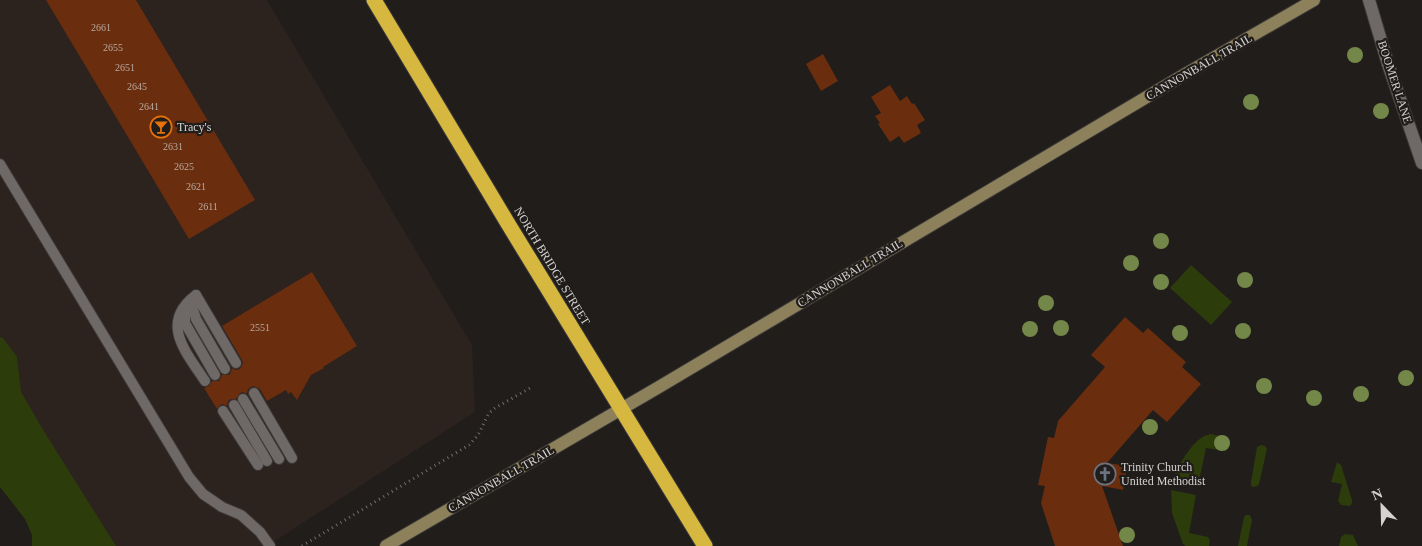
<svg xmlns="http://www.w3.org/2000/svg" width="1422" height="546" viewBox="0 0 1422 546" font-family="'Times New Roman',serif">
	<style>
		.built { fill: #2c221e }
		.green { fill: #2c3c0b }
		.building { fill: #6a2d0e }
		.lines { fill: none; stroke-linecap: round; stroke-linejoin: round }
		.lane-casing { stroke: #3b3837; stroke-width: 12 }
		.street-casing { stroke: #3b3837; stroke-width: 14 }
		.secondary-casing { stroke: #3b3837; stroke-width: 14 }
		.highway-casing { stroke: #3b3837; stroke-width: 17 }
		.path { stroke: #716f6d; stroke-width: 3; stroke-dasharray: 1 4; stroke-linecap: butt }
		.lane { stroke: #6e6967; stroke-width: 10 }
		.street { stroke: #6e6967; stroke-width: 12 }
		.secondary { stroke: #8d815c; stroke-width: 12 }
		.highway { stroke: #d6b841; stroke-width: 15 }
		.tree { fill: #738848 }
		.labels { text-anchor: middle; stroke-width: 4.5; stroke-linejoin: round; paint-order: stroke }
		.number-label { font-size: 10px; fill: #baaaa1 }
		.street-label { font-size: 12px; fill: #d5d3d2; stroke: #201d1b }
		.poi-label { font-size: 12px; fill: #d5d3d2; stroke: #201d1b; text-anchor: start }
	</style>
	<rect width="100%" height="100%" fill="#201d1b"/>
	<polygon class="built" points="0,0 267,0 472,345 475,412 267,546 92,546 0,393"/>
	<g class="green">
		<polygon points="1191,265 1232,302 1211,325 1170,288"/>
		<polygon points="0,337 3,338 17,357 21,392 45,433 116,546 32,546 32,535 25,519 0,487"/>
		<path d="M1211,434L1227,438L1230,442L1228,449L1225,451L1206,448L1198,486L1173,480C1176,468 1192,442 1203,437C1205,435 1208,435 1211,434Z"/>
		<polygon points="1261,445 1265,446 1267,449 1259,484 1257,486 1253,487 1251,486 1251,482 1257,447"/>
		<polygon points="1337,462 1341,465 1352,500 1352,503 1350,506 1341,505 1338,501 1342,484 1331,482"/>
		<polygon points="1171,490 1196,495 1189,533 1208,537 1210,541 1209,546 1186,546 1183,544 1172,513"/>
		<polygon points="1246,515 1250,515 1252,520 1247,546 1238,546 1244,517"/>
		<polygon points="1345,534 1353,535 1358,546 1339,546 1341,537"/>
	</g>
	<g class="building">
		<polygon points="46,0 136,0 255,200 189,239"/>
		<polygon points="823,54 838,81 821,91 806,64"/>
		<polygon points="890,85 900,101 907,96 912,104 914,103 925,120 917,125 921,133 904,143 899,136 890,142 878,124 880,123 875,116 881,113 871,97"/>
		<polygon points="312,272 357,346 323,367 324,368 311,375 297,400 291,392 288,394 286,390 267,401 260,389 253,386 248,389 247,394 243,392 240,393 236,399 231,399 228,401 227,406 222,404 219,406 217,409 204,388 209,386 212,381 219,381 222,375 229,375 231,372 232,368 236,370 240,369 243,363 242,360 222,326"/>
		<polygon points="1125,317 1143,333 1148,328 1186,362 1182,367 1201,384 1167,422 1153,410 1107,463 1127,466 1123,490 1102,486 1123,546 1055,546 1041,503 1045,486 1038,485 1048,437 1054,438 1058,421 1105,367 1091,355"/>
	</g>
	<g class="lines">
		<g class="lane-casing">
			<g id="lane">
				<polyline points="0,164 189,477 203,494 222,507 241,515 260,532 270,546"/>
				<path d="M196,295C159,323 186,352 205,381"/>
				<polyline points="196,295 236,363"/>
				<polyline points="195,298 193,309 196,319 225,369"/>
				<polyline points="187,308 185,316 185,323 215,375"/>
				<polyline points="254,393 292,458"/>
				<polyline points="243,399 279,459"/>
				<polyline points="234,405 267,461"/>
				<polyline points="223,411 258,465"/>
			</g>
		</g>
		<g class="street-casing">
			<polyline id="street" points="1369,0 1388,64 1422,163"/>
		</g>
		<g class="secondary-casing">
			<polyline id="secondary" points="386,546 659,387 1182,76 1314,0"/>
		</g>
		<g class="highway-casing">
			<polyline id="highway" points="374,0 507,222 705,546"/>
		</g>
		<polyline class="path" points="302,546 469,445 478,435 489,413 495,408 532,387"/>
		<use href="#lane" class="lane"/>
		<use href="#street" class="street"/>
		<use href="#secondary" class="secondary"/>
		<use href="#highway" class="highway"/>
	</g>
	<g class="tree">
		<circle cx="1355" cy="55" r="8"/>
		<circle cx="1251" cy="102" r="8"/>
		<circle cx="1381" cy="111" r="8"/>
		<circle cx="1161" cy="241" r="8"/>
		<circle cx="1131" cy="263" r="8"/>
		<circle cx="1245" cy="280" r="8"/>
		<circle cx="1161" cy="282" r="8"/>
		<circle cx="1046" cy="303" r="8"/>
		<circle cx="1061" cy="328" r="8"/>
		<circle cx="1030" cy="329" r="8"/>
		<circle cx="1243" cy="331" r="8"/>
		<circle cx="1180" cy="333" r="8"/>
		<circle cx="1406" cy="378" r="8"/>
		<circle cx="1264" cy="386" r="8"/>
		<circle cx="1361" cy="394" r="8"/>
		<circle cx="1314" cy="398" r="8"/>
		<circle cx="1150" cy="427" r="8"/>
		<circle cx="1222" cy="443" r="8"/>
		<circle cx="1127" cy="535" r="8"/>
	</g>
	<defs>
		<g id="bar-ring" transform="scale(1.125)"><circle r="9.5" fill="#201d1b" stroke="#e8710a" stroke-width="1.5"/><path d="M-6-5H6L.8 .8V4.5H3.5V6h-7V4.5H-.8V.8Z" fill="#e8710a"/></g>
		<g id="church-ring" transform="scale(1.125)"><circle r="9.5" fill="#201d1b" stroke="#6b7280" stroke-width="1.5"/><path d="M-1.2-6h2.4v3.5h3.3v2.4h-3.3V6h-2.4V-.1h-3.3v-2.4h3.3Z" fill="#6b7280"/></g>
	</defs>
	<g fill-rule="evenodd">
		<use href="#bar-ring" x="161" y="127"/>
		<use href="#church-ring" x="1105" y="474"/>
	</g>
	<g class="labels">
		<g class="number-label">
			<text x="101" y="31">2661</text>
			<text x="113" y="51">2655</text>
			<text x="125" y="71">2651</text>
			<text x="137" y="90">2645</text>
			<text x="149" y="110">2641</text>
			<text x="173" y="150">2631</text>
			<text x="184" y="170">2625</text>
			<text x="196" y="190">2621</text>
			<text x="208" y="210">2611</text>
			<text x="260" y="331">2551</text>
		</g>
		<g class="street-label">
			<text transform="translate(1199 67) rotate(-30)" y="4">CANNONBALL TRAIL</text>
			<text transform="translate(1395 82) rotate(72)" y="4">BOOMER LANE</text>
			<text transform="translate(552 266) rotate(59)" y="4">NORTH BRIDGE STREET</text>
			<text transform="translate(850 273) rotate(-31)" y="4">CANNONBALL TRAIL</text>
			<text transform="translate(501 479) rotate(-30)" y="4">CANNONBALL TRAIL</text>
		</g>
		<g class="poi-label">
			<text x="177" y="131">Tracy's</text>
			<text x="1121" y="471">Trinity Church<tspan x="1121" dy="14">United Methodist</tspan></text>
		</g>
	</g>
	<g transform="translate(1382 506) rotate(337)" stroke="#201d1b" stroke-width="4" paint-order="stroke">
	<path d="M0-4L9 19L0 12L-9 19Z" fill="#d5d3d2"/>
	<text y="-8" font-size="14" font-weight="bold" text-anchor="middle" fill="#d5d3d2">N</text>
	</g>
</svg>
